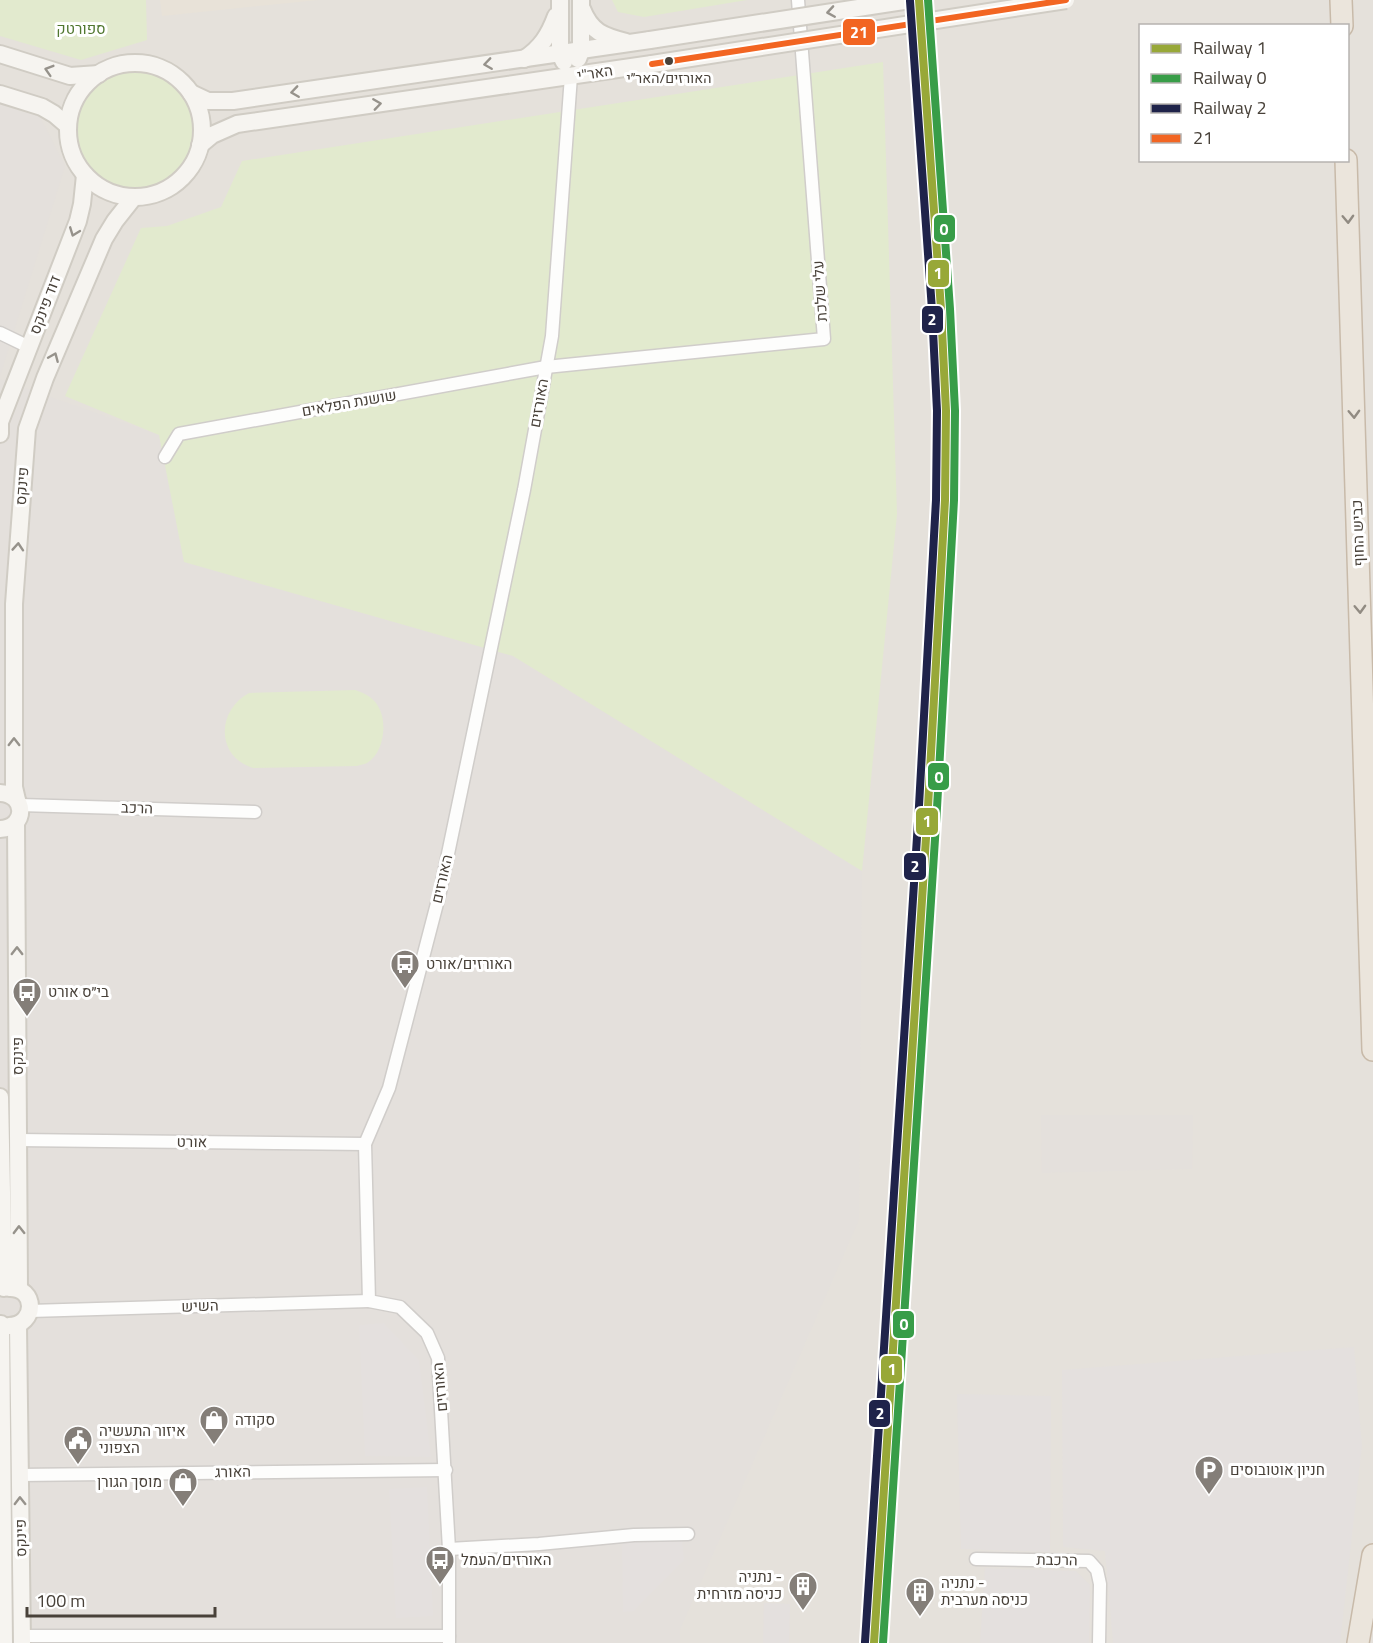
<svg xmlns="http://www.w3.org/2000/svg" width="1373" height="1643" viewBox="0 0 1373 1643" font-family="'Titillium Web',Heebo,sans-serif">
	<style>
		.residential { fill: #e5e1db; fill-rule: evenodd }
		.industrial { fill: #e4e0dc }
		.education { fill: #e8e2d8 }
		.green { fill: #e2eace }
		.parking { fill: #e4e0de }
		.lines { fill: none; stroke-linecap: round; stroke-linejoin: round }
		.street-casing { stroke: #d0cdca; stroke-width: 15 }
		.secondary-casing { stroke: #d0ccc4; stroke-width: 20 }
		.highway-casing { stroke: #c8baa9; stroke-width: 24 }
		.street { stroke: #fdfdfc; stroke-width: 12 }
		.secondary { stroke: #f6f4f0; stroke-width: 16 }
		.highway { stroke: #ebe5dc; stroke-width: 21 }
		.secondary-bridge-casing { stroke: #d0ccc4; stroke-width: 20; stroke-linecap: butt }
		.secondary-bridge { stroke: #f6f4f0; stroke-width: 16 }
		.bus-1-casing { stroke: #fff; stroke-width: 10 }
		.bus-1 { stroke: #f26522; stroke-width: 6 }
		.rail-1-casing { stroke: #fff; stroke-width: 12 }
		.rail-2-casing { stroke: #fff; stroke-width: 12 }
		.rail-3-casing { stroke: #fff; stroke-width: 12 }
		.rail-1 { stroke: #98a838; stroke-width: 8 }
		.rail-2 { stroke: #389d48; stroke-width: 8 }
		.rail-3 { stroke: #1f234a; stroke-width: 8 }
		.oneway { stroke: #96928b }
		.oneway2 { stroke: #918b82 }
		.bus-dot { fill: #484139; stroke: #fff; stroke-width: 2 }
		.labels { text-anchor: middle; stroke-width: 6; stroke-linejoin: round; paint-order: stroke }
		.bus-label { font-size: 14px; fill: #484139; stroke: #fff }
		.park-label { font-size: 15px; fill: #50772f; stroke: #fff }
		.street-label { font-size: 15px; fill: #484139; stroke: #fff }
		.poi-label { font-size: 15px; fill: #484139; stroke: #fff; text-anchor: start }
		.line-badge { stroke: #fff; stroke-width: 2 }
		.badge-label { font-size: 16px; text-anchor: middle; font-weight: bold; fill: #fff }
	</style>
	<rect width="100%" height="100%" fill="#f2efec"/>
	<path class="residential" d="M0,0H1373V1643H0ZM1140,26H1348V160H1140Z"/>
	<g class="industrial">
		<polygon points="0,104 40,117 65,166 0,376"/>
		<polygon points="0,379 159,435 185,562 513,656 862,871 859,1220 680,1630 680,1643 0,1643"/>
		<polygon points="1041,1115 1193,1115 1192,1169 1042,1173"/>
	</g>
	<polygon class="education" points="160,0 318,0 162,16"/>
	<g class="green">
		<polygon points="0,0 146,0 147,40 81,60 0,36"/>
		<polygon points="612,0 747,0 644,17 618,12"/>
		<polygon points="883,62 897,514 862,871 513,656 184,562 159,435 65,396 141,228 167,226 221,207 242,161"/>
		<circle cx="135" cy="130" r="59"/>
		<path d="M355,690C364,693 373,697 378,706C388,722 384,753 367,763C365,764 359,765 357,766L253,768C215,756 217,710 249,693Z"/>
	</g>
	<g class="parking">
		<polygon points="384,1323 419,1360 431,1457 365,1456 359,1325"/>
		<polygon points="1354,1347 1362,1446 1340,1643 1113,1643 1105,1551 1063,1547 1062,1370"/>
		<polygon points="957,1394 1051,1396 1050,1552 961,1549"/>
		<polygon points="427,1487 433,1616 396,1618 389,1489"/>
		<polygon points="622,1540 682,1540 684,1560 634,1611 623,1612"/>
		<polygon points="985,1568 1076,1571 1090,1585 1089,1643 980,1643"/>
		<polygon points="764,1603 790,1604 789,1643 763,1643"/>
	</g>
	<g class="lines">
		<g class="street-casing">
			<g id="street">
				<polyline points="0,333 29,347"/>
				<polyline points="165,457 179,434 546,367 824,339 798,0"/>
				<polyline points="20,805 255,812"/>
				<polyline points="18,1140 365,1144"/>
				<polyline points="30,1311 369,1301"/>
				<polyline points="20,1475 446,1470"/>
				<polyline points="449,1549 539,1544 634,1535 688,1534"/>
				<polyline points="976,1559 1089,1561 1097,1570 1100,1584 1099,1643"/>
				<polyline points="22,1636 449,1636"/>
				<polyline points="449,1643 449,1549 438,1358 427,1333 400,1307 369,1301 365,1144 389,1088 440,892 524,490 552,336 571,76"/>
			</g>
		</g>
		<g class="secondary-casing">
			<g id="secondary">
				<polyline points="560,0 560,54 564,62"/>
				<path d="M582,9C591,32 603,36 626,42"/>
				<polyline points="0,54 70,76 99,74"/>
				<path d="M524,59C541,48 549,35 556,16"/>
				<polyline points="578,59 581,51 581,0"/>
				<circle cx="135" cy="130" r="67"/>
				<polyline points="191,93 208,101 233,101 650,40"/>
				<polyline points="0,94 42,107 54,114 68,126"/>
				<polyline points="200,145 212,135 237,124 652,64"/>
				<polyline points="0,434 0,422 78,221 82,204 85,175"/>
				<path d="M0,793C27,794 27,828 0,829"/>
				<polyline points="17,800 14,787 14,604 27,429 45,378 104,239 115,221 134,197"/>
				<polyline points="16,823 19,1289"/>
				<polyline points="0,1097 4,1288"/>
				<path d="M9,1288C37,1287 37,1325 9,1326"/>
				<polyline points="1,1324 4,1643"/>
				<polyline points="18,1325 22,1643"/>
			</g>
		</g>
		<g class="highway-casing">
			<g id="highway">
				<polyline points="1341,0 1342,26"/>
				<polyline points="1346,160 1373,1050"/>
				<polyline points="1358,1643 1373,1555"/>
			</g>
		</g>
		<use href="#street" class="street"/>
		<use href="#secondary" class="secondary"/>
		<use href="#highway" class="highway"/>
		<g class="secondary-bridge-casing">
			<g id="secondary-bridge">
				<polyline points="650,40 910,0"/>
				<polyline points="652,64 1066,0"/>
			</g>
		</g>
		<use href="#secondary-bridge" class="secondary-bridge"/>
		<g class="bus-1-casing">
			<polyline id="bus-1" points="652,64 1066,0"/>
		</g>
		<use href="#bus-1" class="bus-1"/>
		<g class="rail-1-casing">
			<polyline id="rail-1" points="874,1643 928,807 945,500 946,411 941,309 919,0"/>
		</g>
		<g class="rail-2-casing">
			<polyline id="rail-2" points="883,1643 937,808 954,500 955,411 950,309 928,0"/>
		</g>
		<g class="rail-3-casing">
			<polyline id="rail-3" points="865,1642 919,806 936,500 937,411 932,310 910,1"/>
		</g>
		<use href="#rail-1" class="rail-1"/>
		<use href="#rail-2" class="rail-2"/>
		<use href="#rail-3" class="rail-3"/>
	</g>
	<defs><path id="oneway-chevron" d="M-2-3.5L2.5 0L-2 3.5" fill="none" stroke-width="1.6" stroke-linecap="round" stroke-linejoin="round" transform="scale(1.5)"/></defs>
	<g class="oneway">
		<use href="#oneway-chevron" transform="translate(831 12) rotate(171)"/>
		<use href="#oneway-chevron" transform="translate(488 64) rotate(172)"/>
		<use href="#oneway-chevron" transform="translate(49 70) rotate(-163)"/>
		<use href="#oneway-chevron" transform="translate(295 92) rotate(172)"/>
		<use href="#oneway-chevron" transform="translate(377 104) rotate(-8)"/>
		<use href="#oneway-chevron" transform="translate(74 232) rotate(111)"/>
		<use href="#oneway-chevron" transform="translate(54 357) rotate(-67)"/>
		<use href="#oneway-chevron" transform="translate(18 547) rotate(-86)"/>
		<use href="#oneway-chevron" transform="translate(14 742) rotate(-90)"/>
		<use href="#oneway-chevron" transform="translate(17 951) rotate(-90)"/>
		<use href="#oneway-chevron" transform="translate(19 1230) rotate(-91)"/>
		<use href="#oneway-chevron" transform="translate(20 1501) rotate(-91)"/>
	</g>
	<g class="oneway2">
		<use href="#oneway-chevron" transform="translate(1348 219) rotate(88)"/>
		<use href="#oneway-chevron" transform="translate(1354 414) rotate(88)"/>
		<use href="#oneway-chevron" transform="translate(1360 609) rotate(88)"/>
	</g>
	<defs>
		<g id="bus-pin" transform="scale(1.5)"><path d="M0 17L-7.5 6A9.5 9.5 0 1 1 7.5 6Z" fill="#847e78" stroke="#fff"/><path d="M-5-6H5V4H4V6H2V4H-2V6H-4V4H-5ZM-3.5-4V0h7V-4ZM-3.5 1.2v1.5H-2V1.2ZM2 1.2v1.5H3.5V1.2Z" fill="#fff"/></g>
		<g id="shop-pin" transform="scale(1.5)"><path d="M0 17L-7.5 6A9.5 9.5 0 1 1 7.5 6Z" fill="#847e78" stroke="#fff"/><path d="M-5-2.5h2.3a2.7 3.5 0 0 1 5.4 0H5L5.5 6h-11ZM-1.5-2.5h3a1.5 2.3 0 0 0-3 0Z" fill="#fff"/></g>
		<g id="civic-pin" transform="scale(1.5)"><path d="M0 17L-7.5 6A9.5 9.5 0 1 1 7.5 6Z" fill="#847e78" stroke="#fff"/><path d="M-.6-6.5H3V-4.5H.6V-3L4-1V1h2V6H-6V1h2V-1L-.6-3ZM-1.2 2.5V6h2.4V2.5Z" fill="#fff"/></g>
		<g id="parking-pin" transform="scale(1.5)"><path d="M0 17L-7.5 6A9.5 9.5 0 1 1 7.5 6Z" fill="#847e78" stroke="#fff"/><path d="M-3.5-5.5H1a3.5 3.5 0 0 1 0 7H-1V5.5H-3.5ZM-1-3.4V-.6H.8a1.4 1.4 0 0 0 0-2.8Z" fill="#fff"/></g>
		<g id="building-pin" transform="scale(1.5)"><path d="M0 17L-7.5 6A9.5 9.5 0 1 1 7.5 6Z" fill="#847e78" stroke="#fff"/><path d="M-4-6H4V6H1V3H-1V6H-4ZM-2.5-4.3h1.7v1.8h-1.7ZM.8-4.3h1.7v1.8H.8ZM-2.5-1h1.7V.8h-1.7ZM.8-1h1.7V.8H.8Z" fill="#fff"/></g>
	</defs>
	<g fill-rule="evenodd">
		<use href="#bus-pin" x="405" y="964"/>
		<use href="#bus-pin" x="27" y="992"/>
		<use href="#shop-pin" x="214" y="1420"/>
		<use href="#civic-pin" x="78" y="1440"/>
		<use href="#parking-pin" x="1209" y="1470"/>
		<use href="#shop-pin" x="183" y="1482"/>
		<use href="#bus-pin" x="440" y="1560"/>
		<use href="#building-pin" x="803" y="1586"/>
		<use href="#building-pin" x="920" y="1592"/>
	</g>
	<circle class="bus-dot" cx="669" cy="61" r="5"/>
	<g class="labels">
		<g class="bus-label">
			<text x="669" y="83">האורזים/האר״י</text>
		</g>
		<g class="park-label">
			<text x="81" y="34">ספורטק</text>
		</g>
		<g class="street-label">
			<text transform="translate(595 73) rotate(-9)" y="5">האר"י</text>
			<text transform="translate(820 291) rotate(-94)" y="5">עלי שלכת</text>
			<text transform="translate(45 305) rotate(-69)" y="5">דוד פינקס</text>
			<text transform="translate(349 403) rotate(-10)" y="5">שושנת הפלאים</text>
			<text transform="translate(539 403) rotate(-80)" y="5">האורזים</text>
			<text transform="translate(22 486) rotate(-86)" y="5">פינקס</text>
			<text transform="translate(1358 533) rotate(-92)" y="5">כביש החוף</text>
			<text transform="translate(137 808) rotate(2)" y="5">הרכב</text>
			<text transform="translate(442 879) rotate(-77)" y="5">האורזים</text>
			<text transform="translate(18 1056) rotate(-90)" y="5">פינקס</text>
			<text transform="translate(192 1142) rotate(1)" y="5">אורט</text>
			<text transform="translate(200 1306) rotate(-2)" y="5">השיש</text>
			<text transform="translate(440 1387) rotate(-95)" y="5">האורזים</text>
			<text transform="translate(233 1472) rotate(-1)" y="5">האורג</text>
			<text transform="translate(21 1538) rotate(-91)" y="5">פינקס</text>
			<text transform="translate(1057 1560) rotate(1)" y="5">הרכבת</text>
		</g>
		<g class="poi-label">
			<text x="426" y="969">האורזים/אורט</text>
			<text x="48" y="997">בי״ס אורט</text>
			<text x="235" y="1425">סקודה</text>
			<text x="99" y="1436">איזור התעשיה<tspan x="99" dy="17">הצפוני</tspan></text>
			<text x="1230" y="1475">חניון אוטובוסים</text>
			<text x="162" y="1487" text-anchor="end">מוסך הגורן</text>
			<text x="461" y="1565">האורזים/העמל</text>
			<text x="782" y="1582" text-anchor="end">נתניה -<tspan x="782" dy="17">כניסה מזרחית</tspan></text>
			<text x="941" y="1588">נתניה -<tspan x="941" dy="17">כניסה מערבית</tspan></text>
		</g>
	</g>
	<g class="line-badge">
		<rect x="842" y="18" width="34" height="28" rx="6" fill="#f26522"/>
		<rect x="933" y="214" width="23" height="29" rx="6" fill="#389d48"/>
		<rect x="927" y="259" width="23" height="29" rx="6" fill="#98a838"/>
		<rect x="921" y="305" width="23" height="29" rx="6" fill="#1f234a"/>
		<rect x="927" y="762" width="23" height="29" rx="6" fill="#389d48"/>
		<rect x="915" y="807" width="24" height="29" rx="6" fill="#98a838"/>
		<rect x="903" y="852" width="24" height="29" rx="6" fill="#1f234a"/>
		<rect x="892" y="1310" width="23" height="29" rx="6" fill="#389d48"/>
		<rect x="880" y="1355" width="23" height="29" rx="6" fill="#98a838"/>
		<rect x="868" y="1399" width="23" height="29" rx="6" fill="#1f234a"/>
	</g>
	<g class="badge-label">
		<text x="859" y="38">21</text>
		<text x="944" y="235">0</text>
		<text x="938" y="279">1</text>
		<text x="932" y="325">2</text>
		<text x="939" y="783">0</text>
		<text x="927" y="827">1</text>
		<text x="915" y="872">2</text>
		<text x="904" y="1330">0</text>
		<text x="892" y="1375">1</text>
		<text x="880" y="1419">2</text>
	</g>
	<rect x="1139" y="24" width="210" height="138" fill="#ffffff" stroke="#b6b3b0" stroke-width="1.5"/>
	<rect x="1151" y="44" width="30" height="9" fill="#98a838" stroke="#b6b3b0" stroke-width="1.5"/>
	<text x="1193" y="54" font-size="18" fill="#484139">Railway 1</text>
	<rect x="1151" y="74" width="30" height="9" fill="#389d48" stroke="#b6b3b0" stroke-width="1.5"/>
	<text x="1193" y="84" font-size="18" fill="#484139">Railway 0</text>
	<rect x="1151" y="104" width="30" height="9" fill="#1f234a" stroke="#b6b3b0" stroke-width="1.5"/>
	<text x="1193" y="114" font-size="18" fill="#484139">Railway 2</text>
	<rect x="1151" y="134" width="30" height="9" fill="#f26522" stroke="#b6b3b0" stroke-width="1.5"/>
	<text x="1193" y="144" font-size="18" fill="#484139">21</text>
	<path d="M27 1607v9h188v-9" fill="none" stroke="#484139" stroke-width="3"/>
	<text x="36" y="1607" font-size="18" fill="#484139" stroke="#ffffff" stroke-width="4.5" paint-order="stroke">100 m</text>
</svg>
